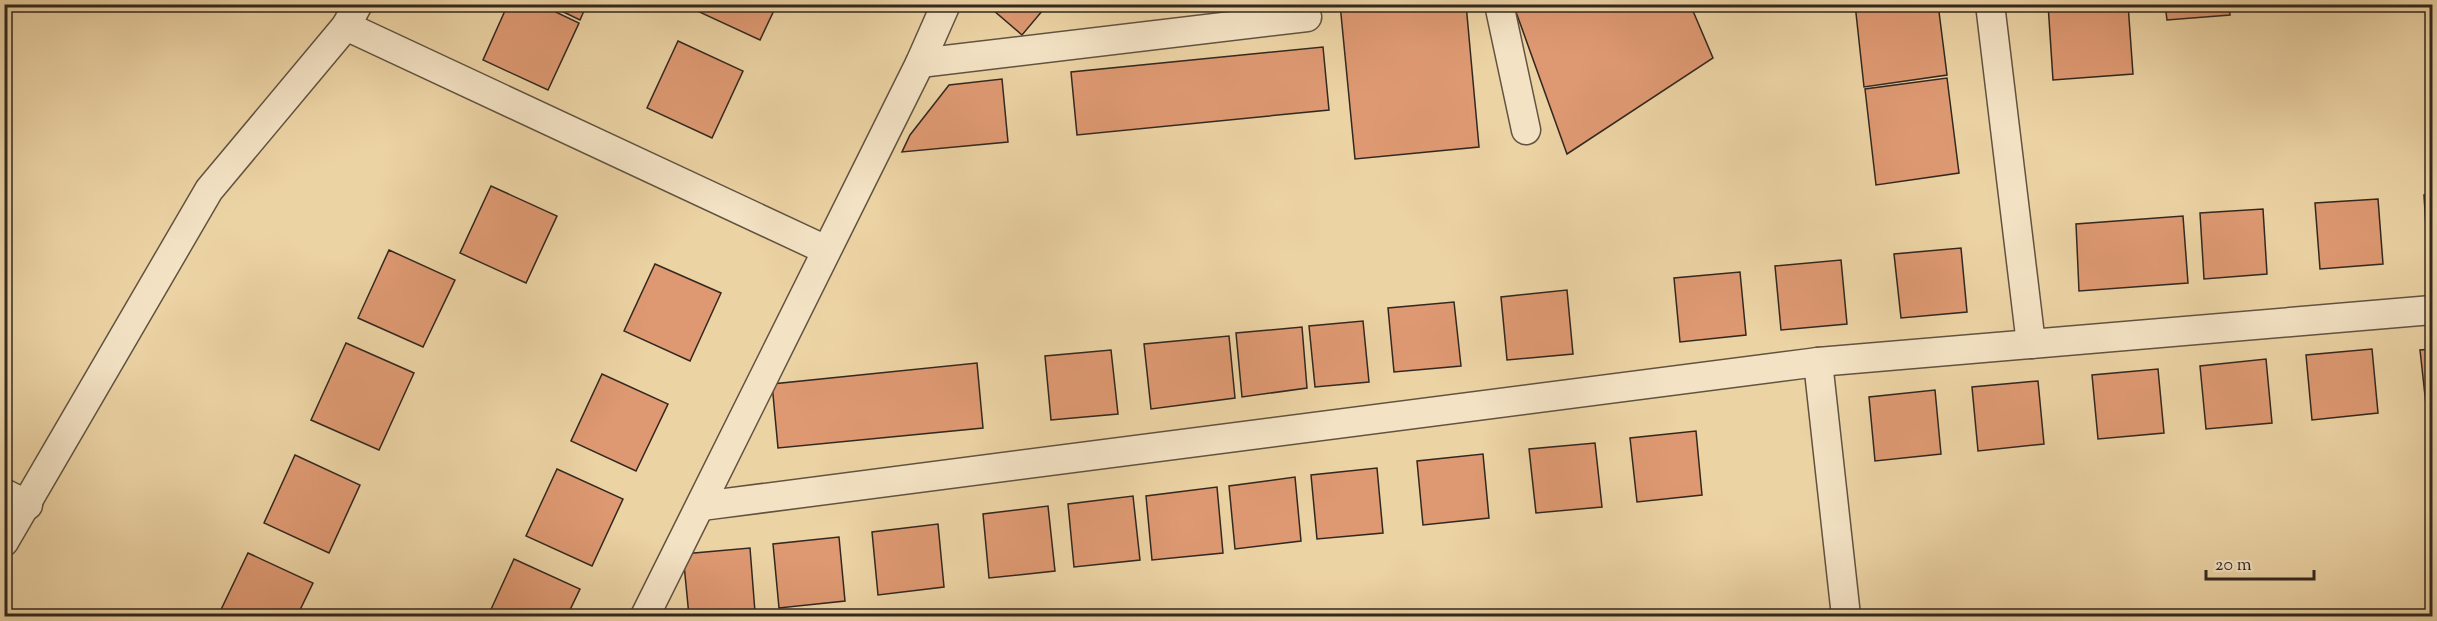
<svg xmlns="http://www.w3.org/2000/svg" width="2437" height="621" viewBox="0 0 2437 621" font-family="'Sorts Mill Goudy',serif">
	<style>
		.building { fill: #de9972; stroke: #33281f; stroke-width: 1.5 }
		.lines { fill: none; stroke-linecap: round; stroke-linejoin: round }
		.minor-casing { stroke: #615340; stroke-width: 31 }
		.minor { stroke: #f3e2c4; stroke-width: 28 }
	</style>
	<rect width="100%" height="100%" fill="#ecd3a4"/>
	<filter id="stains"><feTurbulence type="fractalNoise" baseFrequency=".00333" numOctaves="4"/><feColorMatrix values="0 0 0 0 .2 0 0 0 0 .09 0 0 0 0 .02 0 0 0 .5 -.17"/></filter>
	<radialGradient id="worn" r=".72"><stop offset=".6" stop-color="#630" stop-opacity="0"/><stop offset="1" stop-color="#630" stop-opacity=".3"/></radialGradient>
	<g class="building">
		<polygon points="508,4 539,4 579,23 548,90 483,60"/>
		<polygon points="547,4 587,4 580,20"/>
		<polygon points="698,4 777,4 760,40 695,10"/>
		<polygon points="986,4 1048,4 1022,35"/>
		<polygon points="1340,4 1466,4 1479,147 1355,159"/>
		<polygon points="1527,4 1690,4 1713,58 1567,154 1516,12"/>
		<polygon points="1855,4 1938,4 1947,75 1864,87"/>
		<polygon points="2048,4 2128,4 2133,74 2053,80"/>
		<polygon points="2165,4 2229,4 2230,15 2167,20"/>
		<polygon points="2291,4 2332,4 2291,7"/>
		<polygon points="678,41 743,71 712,138 647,108"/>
		<polygon points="1323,47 1329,110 1077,135 1071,72"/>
		<polygon points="1947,78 1959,173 1876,185 1865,89"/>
		<polygon points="1002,79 1008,142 902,152 910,135 949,85"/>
		<polygon points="491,186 557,216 526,283 460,253"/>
		<polygon points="2424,195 2432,195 2432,260 2428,260"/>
		<polygon points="2378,199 2383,264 2320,269 2315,203"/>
		<polygon points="2263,209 2267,274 2204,279 2200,213"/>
		<polygon points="2183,216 2188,283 2079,291 2076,224"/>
		<polygon points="1961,248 1967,312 1901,318 1894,254"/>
		<polygon points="389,250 455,280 423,347 358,318"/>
		<polygon points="1841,260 1847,324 1781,330 1775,266"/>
		<polygon points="655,264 721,293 690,361 624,331"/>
		<polygon points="1740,272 1746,335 1680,342 1674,278"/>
		<polygon points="1567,290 1573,354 1507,360 1501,297"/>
		<polygon points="1454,302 1461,366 1394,372 1388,308"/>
		<polygon points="1363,321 1369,382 1315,387 1309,326"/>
		<polygon points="1302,327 1307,388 1242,397 1236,333"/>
		<polygon points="1229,336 1235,398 1151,409 1144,344"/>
		<polygon points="346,343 414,373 379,450 311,420"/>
		<polygon points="2372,349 2378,413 2312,420 2306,355"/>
		<polygon points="2432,349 2432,414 2427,414 2420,350"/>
		<polygon points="1111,350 1118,414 1051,420 1045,356"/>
		<polygon points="2266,359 2272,423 2206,429 2200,366"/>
		<polygon points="977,363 983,428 778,448 772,384"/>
		<polygon points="2158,369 2164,433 2098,439 2092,375"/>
		<polygon points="602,374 668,404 636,471 571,441"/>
		<polygon points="2038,381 2044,444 1978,451 1972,387"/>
		<polygon points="1935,390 1941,454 1875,461 1869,397"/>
		<polygon points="1696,431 1702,495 1637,502 1630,438"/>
		<polygon points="1595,443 1602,507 1536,513 1529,449"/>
		<polygon points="1483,454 1489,518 1423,525 1417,461"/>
		<polygon points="295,455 360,485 329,553 264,523"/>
		<polygon points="1377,468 1383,533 1317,539 1311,475"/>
		<polygon points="557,469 623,499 592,566 526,536"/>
		<polygon points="1295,477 1301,541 1235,549 1229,486"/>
		<polygon points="1217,487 1223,553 1152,560 1146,496"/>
		<polygon points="1133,496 1140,560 1074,567 1068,504"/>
		<polygon points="1048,506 1055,571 989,578 983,514"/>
		<polygon points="938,524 944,587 878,595 872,532"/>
		<polygon points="839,537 845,601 779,608 773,544"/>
		<polygon points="750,548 755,612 689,616 683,554"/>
		<polygon points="248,553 313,583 297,616 218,616"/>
		<polygon points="514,559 580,589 567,616 488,616"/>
	</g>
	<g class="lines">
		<g class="minor-casing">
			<g id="minor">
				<polyline points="1499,4 1526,130"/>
				<polyline points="1990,4 2031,344"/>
				<polyline points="346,26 826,250"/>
				<polyline points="920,63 1307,17"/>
				<polyline points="1818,362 1846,616"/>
				<polyline points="4,493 28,505"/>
				<polyline points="702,506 1818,362 2432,310"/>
				<polyline points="4,542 209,190 346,26 358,4"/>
				<polyline points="645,616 920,63 946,4"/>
			</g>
		</g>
		<use href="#minor" class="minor"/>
	</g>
	<rect width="2437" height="621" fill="none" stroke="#ecd3a4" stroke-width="24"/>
	<rect x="6" y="6" width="2425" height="609" fill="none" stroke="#33281f" stroke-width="3"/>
	<rect x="12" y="12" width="2413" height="597" fill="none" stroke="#33281f" stroke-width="1.5"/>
	<path d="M2206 570v9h108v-9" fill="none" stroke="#33281f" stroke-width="3"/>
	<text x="2215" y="570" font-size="18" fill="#33281f" stroke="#f3e2c4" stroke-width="4.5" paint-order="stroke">20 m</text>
	<rect width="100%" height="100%" filter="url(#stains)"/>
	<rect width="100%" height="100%" fill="url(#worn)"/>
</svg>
